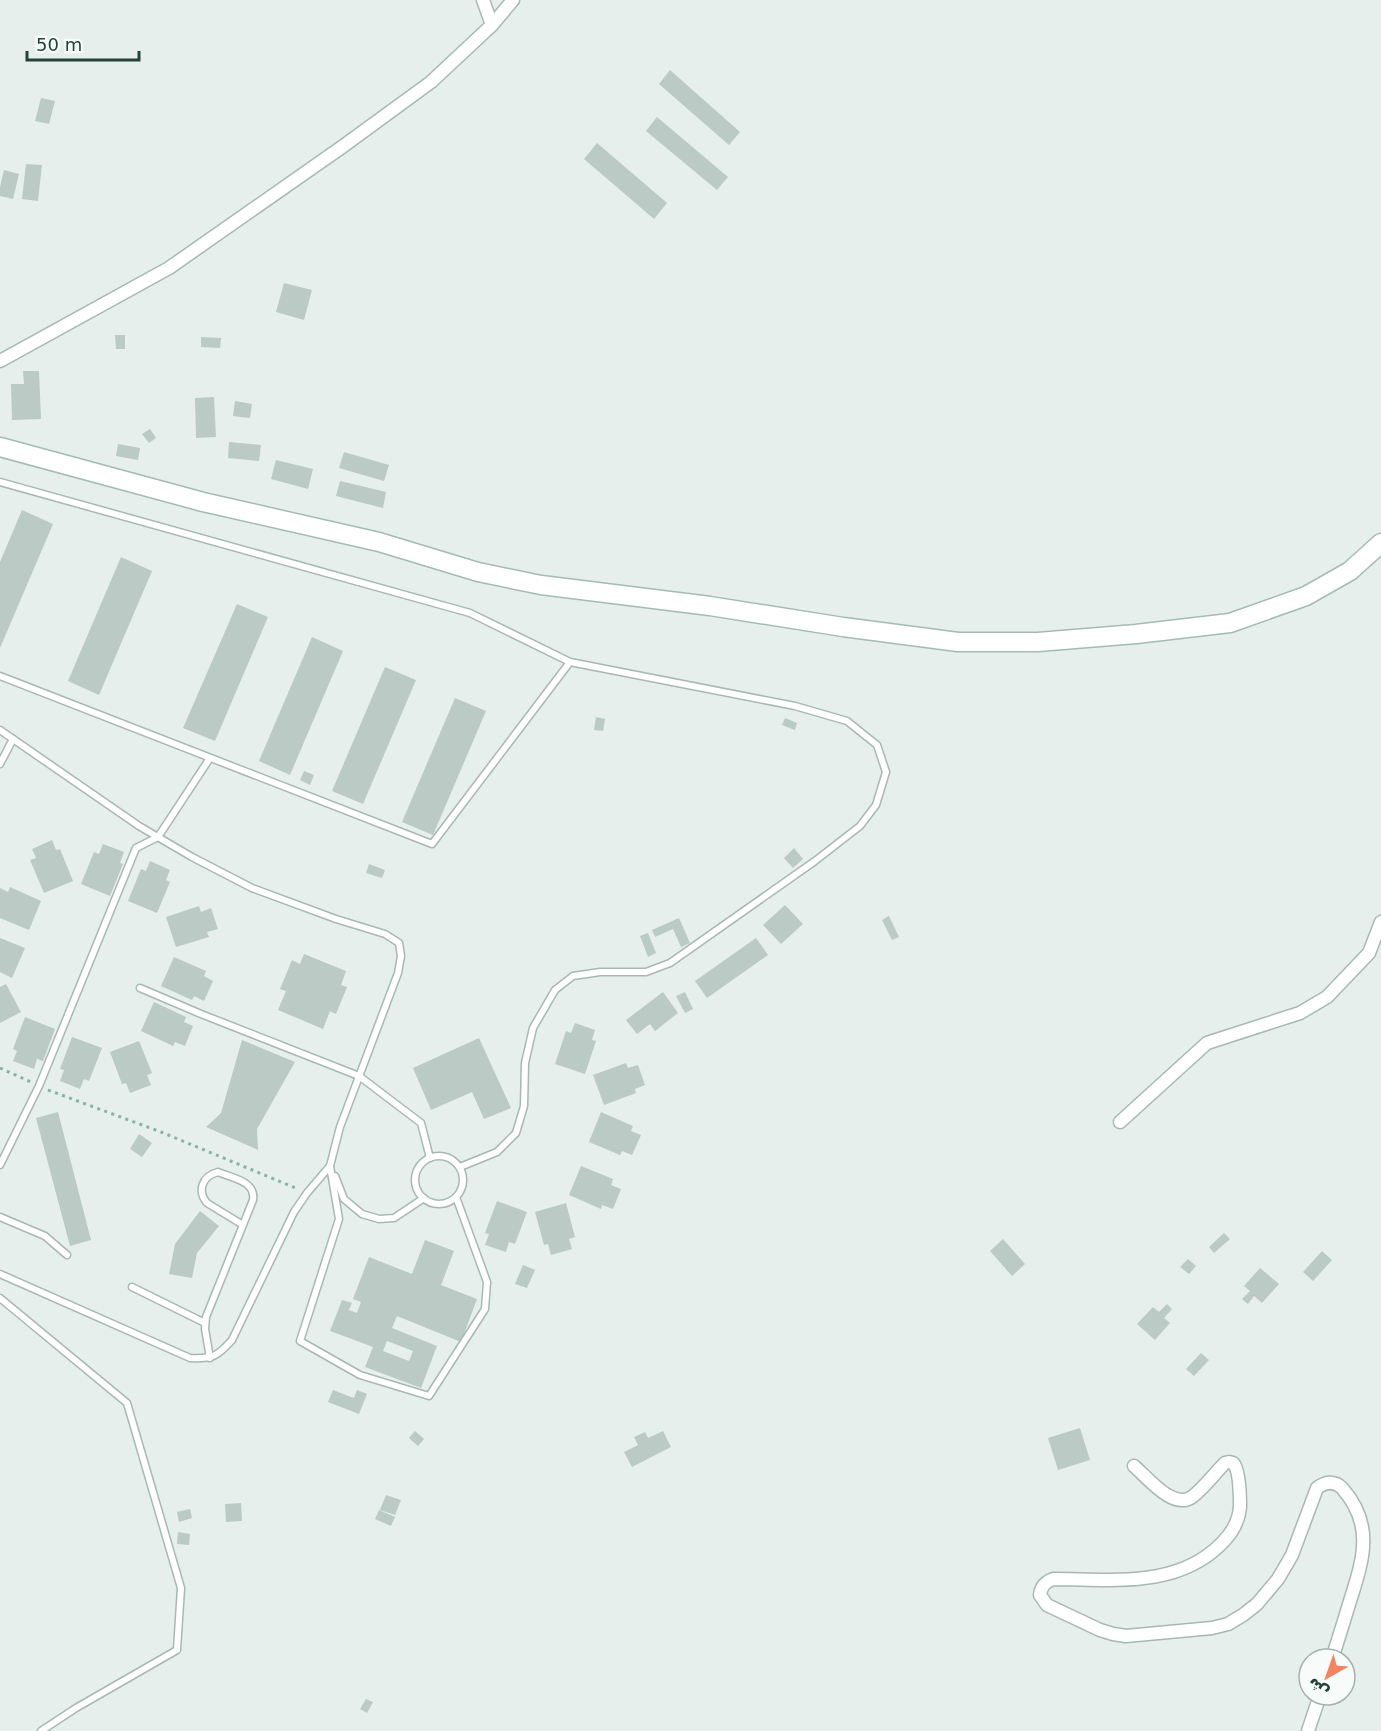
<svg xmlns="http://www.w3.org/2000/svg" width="1381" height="1731" viewBox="0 0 1381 1731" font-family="'DejaVu Sans',Cairo,sans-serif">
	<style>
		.building { fill: #bbcac4; fill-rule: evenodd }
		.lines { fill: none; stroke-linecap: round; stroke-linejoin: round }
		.service-casing { stroke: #a8b8b2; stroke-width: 9 }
		.minor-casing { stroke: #a8b8b2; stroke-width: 15 }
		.secondary-casing { stroke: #a4bbb3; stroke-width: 21 }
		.path { stroke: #86b3a5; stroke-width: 3; stroke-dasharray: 3 4.5; stroke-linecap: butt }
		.service { stroke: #fff; stroke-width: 6 }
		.minor { stroke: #fff; stroke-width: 12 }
		.secondary { stroke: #fff; stroke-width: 18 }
	</style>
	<rect width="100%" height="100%" fill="#e6efeb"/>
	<g class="building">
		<polygon points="670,70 740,132 729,145 659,84"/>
		<polygon points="41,98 55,101 49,124 35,121"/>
		<polygon points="657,117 728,177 717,190 646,131"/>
		<polygon points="597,143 667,203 654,219 584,159"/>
		<polygon points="26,164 42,165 38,201 22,199"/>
		<polygon points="4,170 19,174 13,199 0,196 0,187"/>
		<polygon points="284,283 312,290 304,320 276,312"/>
		<polygon points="115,335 125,335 125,349 116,349"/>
		<polygon points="201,337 221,338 220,348 201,347"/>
		<polygon points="23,371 39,371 41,419 12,420 11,384 24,384"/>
		<polygon points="214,397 216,437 196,438 195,398"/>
		<polygon points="235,401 252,404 250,418 233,416"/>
		<polygon points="150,429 156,438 149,443 142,434"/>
		<polygon points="229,442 261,445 259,461 228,458"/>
		<polygon points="118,444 140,448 138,460 116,456"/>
		<polygon points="344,452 389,465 384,481 339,468"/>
		<polygon points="276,460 313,469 308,489 271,479"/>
		<polygon points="340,481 386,492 383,508 336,496"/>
		<polygon points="22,510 53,524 0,648 0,562"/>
		<polygon points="121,557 152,571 99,695 68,681"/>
		<polygon points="237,604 268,617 215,741 183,728"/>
		<polygon points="312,637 343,651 290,775 259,761"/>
		<polygon points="385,667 416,680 363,804 332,791"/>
		<polygon points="455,698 486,711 433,835 402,822"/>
		<polygon points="596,717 605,719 603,731 594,730"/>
		<polygon points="785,718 797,723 795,730 782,725"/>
		<polygon points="304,771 314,775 310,785 300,780"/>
		<polygon points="52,840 56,850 60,849 73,881 44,893 30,860 36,858 32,849"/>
		<polygon points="103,844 124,852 120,863 123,864 110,896 81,884 94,852 99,854"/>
		<polygon points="794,848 803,859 793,868 784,858"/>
		<polygon points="150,861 170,870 166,880 170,882 157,913 128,901 141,869 146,871"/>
		<polygon points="369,864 385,870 382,878 366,873"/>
		<polygon points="10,887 41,901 29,930 0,918 0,888 8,892"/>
		<polygon points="785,905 803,924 781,944 763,925"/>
		<polygon points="199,906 201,912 211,908 218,929 207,932 209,937 176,947 166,917"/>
		<polygon points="889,916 899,937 892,940 882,920"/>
		<polygon points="679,918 690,943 681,947 673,929 655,937 652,930"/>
		<polygon points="648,933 656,953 648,957 640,936"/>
		<polygon points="0,938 25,948 12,978 0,972"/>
		<polygon points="756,938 768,955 707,998 695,981"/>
		<polygon points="304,954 346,971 341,985 347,987 336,1014 330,1011 323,1029 278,1010 286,991 280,989 292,960 300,964"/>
		<polygon points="174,957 206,971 204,976 213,981 204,1001 194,996 192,1000 161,986"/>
		<polygon points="6,984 21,1012 0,1023 0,987"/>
		<polygon points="663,992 678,1013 655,1031 650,1024 637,1034 626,1020"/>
		<polygon points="685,992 693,1009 685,1013 676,996"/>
		<polygon points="154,1002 186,1017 184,1022 193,1026 185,1046 175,1042 173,1046 141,1031"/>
		<polygon points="25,1017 55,1029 43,1061 37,1059 34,1069 13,1061 17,1051 13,1049"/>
		<polygon points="575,1023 595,1030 592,1040 596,1041 585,1074 555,1064 566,1031 571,1033"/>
		<polygon points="72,1037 102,1048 89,1081 84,1079 80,1089 60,1081 64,1070 60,1069"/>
		<polygon points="479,1038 511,1108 484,1119 472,1092 431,1110 413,1068"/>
		<polygon points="242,1040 295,1062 257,1129 258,1150 206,1127 221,1113"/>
		<polygon points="139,1041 152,1073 147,1075 151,1085 130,1093 126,1083 122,1084 110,1052"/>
		<polygon points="626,1063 628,1068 638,1065 645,1085 635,1089 636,1093 604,1105 593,1075"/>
		<polygon points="58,1112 91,1240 70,1246 36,1118"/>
		<polygon points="601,1112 633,1126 631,1131 641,1135 632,1155 622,1151 620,1155 589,1142"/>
		<polygon points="139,1134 152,1143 142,1157 130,1149"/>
		<polygon points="581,1166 613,1179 611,1185 621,1189 613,1209 602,1205 601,1209 569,1195"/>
		<polygon points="497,1201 527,1212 515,1244 509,1242 506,1252 485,1245 489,1234 485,1233"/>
		<polygon points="566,1203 575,1237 569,1239 572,1249 551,1255 548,1244 544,1245 535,1212"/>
		<polygon points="200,1211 219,1226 197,1253 192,1278 169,1274 175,1244"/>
		<polygon points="1224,1233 1230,1239 1214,1253 1209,1247"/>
		<polygon points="1003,1239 1025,1264 1012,1276 990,1251"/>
		<path d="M425,1240L454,1251L441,1285L477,1299L461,1342L397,1316L392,1328L437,1346L421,1388L365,1367L373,1347L330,1331L342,1300L352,1303L349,1310L357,1313L361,1302L353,1299L369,1257L412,1274ZM387,1341L413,1351L409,1361L383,1351Z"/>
		<polygon points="1322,1251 1332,1260 1313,1281 1303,1272"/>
		<polygon points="1188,1259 1196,1266 1189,1274 1180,1267"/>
		<polygon points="523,1265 535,1270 527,1288 515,1284"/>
		<polygon points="1260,1268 1279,1284 1262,1303 1254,1296 1248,1304 1242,1299 1250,1291 1244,1286"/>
		<polygon points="1167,1304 1172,1309 1164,1318 1170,1323 1155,1340 1137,1324 1153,1307 1159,1312"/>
		<polygon points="1201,1353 1209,1360 1194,1376 1186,1369"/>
		<polygon points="333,1390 354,1398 357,1390 367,1394 359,1414 328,1402"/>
		<polygon points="1080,1428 1090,1460 1058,1470 1048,1438"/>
		<polygon points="415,1431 424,1439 418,1446 409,1438"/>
		<polygon points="663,1431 671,1447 632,1467 624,1452 638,1445 634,1437 645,1432 648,1438"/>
		<polygon points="386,1495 401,1500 395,1515 380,1510"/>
		<polygon points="241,1503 242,1521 226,1522 225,1504"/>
		<polygon points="190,1509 192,1518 179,1522 177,1512"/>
		<polygon points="379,1510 395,1517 391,1526 375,1519"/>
		<polygon points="178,1532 190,1534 189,1545 177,1544"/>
		<polygon points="366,1699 373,1702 367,1713 360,1709"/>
	</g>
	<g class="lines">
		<g class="service-casing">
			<g id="service">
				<polyline points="0,482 470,613 570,662 795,706 847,721 877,745 886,772 876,805 860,826 815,861 670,963 646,972 600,972 573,976 555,990 533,1028 525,1063 524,1106 516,1133 497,1152 460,1167"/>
				<polyline points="0,676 432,844 570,662"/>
				<path d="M0,730L139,826L192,857L252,888L336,919L385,934L399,943L401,956L398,973L340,1127L330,1166L307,1193L294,1212L232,1340C217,1357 212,1359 190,1358L0,1274"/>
				<polyline points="0,764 13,739"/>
				<polyline points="140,988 201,1014 359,1076 421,1123 430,1158"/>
				<circle cx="439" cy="1180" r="24"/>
				<polyline points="0,1165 39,1086 136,848 158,837 210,758"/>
				<polyline points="330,1166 339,1219 300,1341 360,1375 429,1396 485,1309 487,1282 456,1197"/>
				<polyline points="335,1176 344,1199 362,1214 379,1219 394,1218 424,1198"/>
				<polyline points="0,1217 45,1236 67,1255"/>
				<polyline points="132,1287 205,1323"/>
				<polyline points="0,1298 127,1403 181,1588 177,1650 76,1708 41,1731"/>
				<path d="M210,1358L205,1329L206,1317L253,1200C256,1181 232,1178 218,1172C202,1176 197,1191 207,1203L243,1225"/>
			</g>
		</g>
		<g class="minor-casing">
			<g id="minor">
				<polyline points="483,0 492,25"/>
				<polyline points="0,361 169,268 342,147 431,82 492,25 513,0"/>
				<polyline points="1120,1122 1207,1043 1300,1013 1327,997 1369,953 1381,922"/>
				<path d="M1134,1466C1148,1478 1173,1510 1192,1497C1204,1488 1214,1474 1225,1463L1229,1462L1233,1463C1240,1470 1240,1497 1240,1507C1239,1521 1232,1533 1222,1543C1177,1589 1112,1579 1053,1579C1045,1582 1041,1586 1040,1595L1047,1605L1100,1630L1113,1634L1126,1636L1212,1628L1228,1624L1243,1615L1257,1604L1278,1579L1292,1555L1317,1488C1325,1482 1334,1480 1342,1488C1375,1525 1363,1560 1350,1601C1344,1621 1338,1640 1332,1659"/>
				<polyline points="1308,1731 1320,1695"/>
			</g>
		</g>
		<g class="secondary-casing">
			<polyline id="secondary" points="0,447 203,502 379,542 478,572 541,585 710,606 843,627 958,642 1038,642 1136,634 1230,623 1306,596 1350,571 1381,543"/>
		</g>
		<g class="path">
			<polyline points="0,1068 31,1082"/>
			<polyline points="48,1090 161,1132 298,1189"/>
		</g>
		<use href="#service" class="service"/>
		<use href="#minor" class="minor"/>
		<use href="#secondary" class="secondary"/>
	</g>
	<g transform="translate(1327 1677) rotate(220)"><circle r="28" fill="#f7fbf9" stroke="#a3b1ad" stroke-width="1.5"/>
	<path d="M0-4.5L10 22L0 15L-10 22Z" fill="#f4845f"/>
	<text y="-9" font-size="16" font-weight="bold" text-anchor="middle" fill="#24423a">ش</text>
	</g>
	<path d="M27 51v9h112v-9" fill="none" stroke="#24423a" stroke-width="3"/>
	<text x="36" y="51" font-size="18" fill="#24423a" stroke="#f7fbf9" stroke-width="4.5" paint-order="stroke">50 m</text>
</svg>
